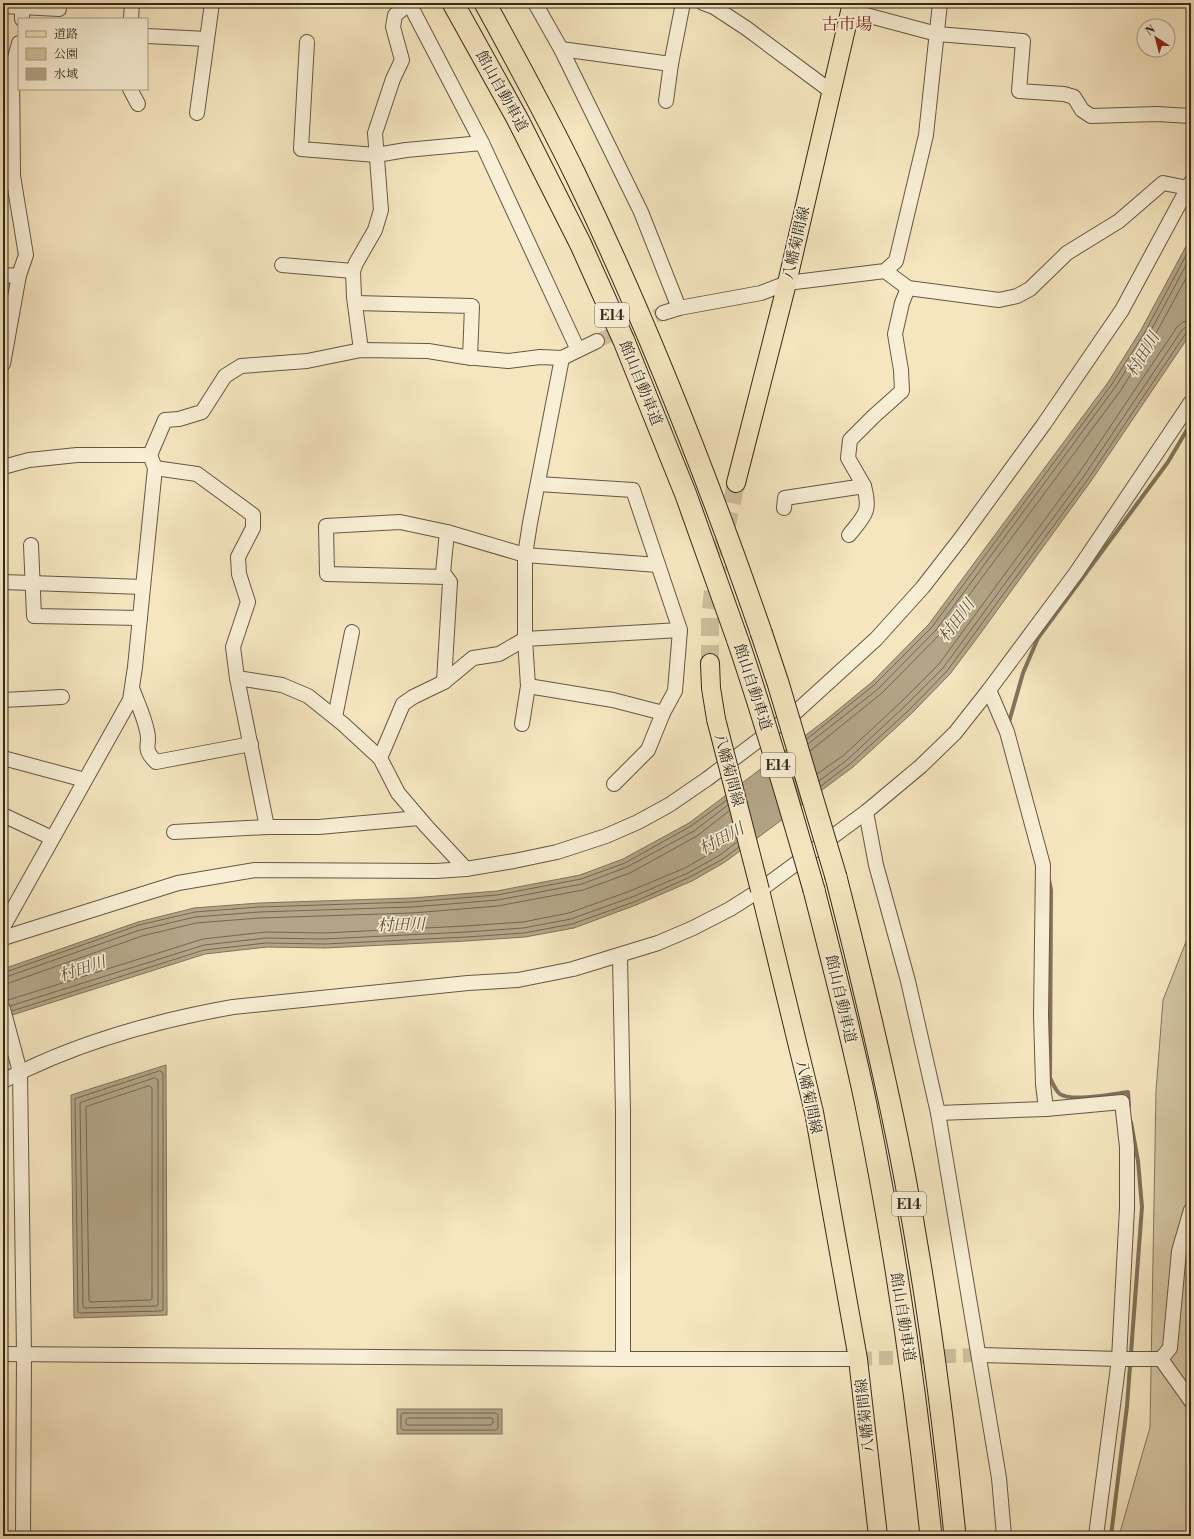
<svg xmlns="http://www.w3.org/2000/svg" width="1194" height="1539" viewBox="0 0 1194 1539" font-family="'Libre Bodoni','Noto Serif JP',serif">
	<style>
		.green { fill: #d5c6a4; stroke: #84775f }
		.water { fill: #b4a588; stroke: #80735c }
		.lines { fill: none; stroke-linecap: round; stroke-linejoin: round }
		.shore { stroke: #746651; stroke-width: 1 }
		.stream { stroke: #80735c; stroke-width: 4 }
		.minor-tunnel { stroke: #cfc09f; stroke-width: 14; stroke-dasharray: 14 7; stroke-linecap: butt }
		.major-tunnel { stroke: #cfc09f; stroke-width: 18; stroke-dasharray: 18 9; stroke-linecap: butt }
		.minor-casing { stroke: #645844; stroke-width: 16 }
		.major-casing { stroke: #33281a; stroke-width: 20 }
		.highway-casing { stroke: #33281a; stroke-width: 23 }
		.minor { stroke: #f9efd6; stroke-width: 14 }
		.major { stroke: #f6e6c0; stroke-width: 18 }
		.highway { stroke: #f6e6c0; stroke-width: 21 }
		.major-bridge-casing { stroke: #33281a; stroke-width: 20; stroke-linecap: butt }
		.highway-bridge-casing { stroke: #33281a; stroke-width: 23; stroke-linecap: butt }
		.major-bridge { stroke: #f6e6c0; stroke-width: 18 }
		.highway-bridge { stroke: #f6e6c0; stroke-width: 21 }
		.labels { text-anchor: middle; stroke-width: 3.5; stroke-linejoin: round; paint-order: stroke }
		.shield { fill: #f9efd6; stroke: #6e6452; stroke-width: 1 }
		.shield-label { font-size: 14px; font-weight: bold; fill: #33281a }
		.street-label { font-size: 15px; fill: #33281a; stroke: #f9efd6 }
		.water-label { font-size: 16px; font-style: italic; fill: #5a4e3b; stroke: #f9efd6 }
		.quarter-label { font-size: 17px; fill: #7a1f14; stroke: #f9efd6 }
	</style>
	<rect width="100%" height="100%" fill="#f6e6c0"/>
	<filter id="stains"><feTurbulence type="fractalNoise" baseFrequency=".005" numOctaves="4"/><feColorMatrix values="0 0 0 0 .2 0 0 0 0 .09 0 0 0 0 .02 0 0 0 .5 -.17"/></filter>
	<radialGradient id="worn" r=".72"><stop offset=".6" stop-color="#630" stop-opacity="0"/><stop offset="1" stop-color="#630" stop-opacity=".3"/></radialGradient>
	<polygon class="green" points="1191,929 1191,1536 1119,1536 1150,1427 1156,1091 1163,1000"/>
	<g class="water">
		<polygon points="1191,237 1191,333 1091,481 977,638 950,674 911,714 853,767 725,862 692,881 636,905 574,928 525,937 466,941 325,948 267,947 205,954 12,1015 3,1020 3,969 138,922 194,908 259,903 412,898 497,891 580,875 623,859 689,823 827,719 872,682 929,624 1109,381 1141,330"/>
		<polygon points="166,1065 167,1315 74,1318 71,1095"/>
		<rect x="397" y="1409" width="105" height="25"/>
	</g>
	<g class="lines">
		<g class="shore">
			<polyline points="807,739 874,685 932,627 1112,384 1145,332 1191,246"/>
			<polyline points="808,744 878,689 936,630 1116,386 1149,334 1191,256"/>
			<polyline points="810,751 882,693 941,633 1121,390 1154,337 1191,269"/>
			<polyline points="817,774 844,755 900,703 939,664 1079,473 1177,327 1183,322 1191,320"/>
			<polyline points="819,781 847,760 904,707 943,668 1084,476 1182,330 1186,327 1191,326"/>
			<polyline points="821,786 851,763 908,711 947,671 1088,479 1186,333 1191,332"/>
			<polyline points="3,973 139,925 195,912 259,907 412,902 497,895 581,879 625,863 691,826 727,800"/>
			<polyline points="3,978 140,930 195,917 259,912 412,907 498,900 582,884 627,867 694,831 728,805"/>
			<polyline points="3,984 9,983 142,936 196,923 259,918 412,913 498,906 583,890 630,873 697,836 729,811"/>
			<polyline points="5,1001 203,939 266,932 324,933 465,926 523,922 569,913 630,891 685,868 716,850 736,836"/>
			<polyline points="10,1006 204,945 266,938 324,939 466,932 523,928 571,919 632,897 688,873 720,855 737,842"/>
			<polyline points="12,1011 204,950 266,943 325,944 466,937 524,933 572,924 634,902 690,877 723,859 739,847"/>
			<polygon points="160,1071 163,1073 163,1310 161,1311 79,1313 78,1312 75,1099"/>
			<polygon points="155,1078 158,1080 158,1305 156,1306 84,1308 83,1306 80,1103"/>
			<polygon points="149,1086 152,1088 152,1299 150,1300 90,1302 89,1300 86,1107"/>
			<polygon points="403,1413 496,1413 498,1415 498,1428 496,1430 403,1430 401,1428 401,1415"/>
			<polygon points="408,1418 491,1418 493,1419 493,1423 491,1425 408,1425 406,1424 406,1420"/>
		</g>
		<g class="stream">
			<polyline points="1010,724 1009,722 1023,673 1038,638 1168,462 1191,423"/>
			<path d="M1049,880L1051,890L1050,1078C1053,1083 1055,1090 1060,1094C1071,1102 1113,1094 1128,1092L1129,1106"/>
			<polyline points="1111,1536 1127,1406 1142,1207 1138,1161 1131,1122"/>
		</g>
		<g class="minor-tunnel">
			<polyline points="597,341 663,313"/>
			<polyline points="858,1359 980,1355"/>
		</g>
		<polyline class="major-tunnel" points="710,663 710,617 713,591 736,483"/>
		<g class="minor-casing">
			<g id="minor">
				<polyline points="409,3 482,143 578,350"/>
				<polyline points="535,3 561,49 641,212 679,308"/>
				<polyline points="703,3 714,7 746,28 832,92"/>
				<polyline points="3,6 59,9"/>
				<polyline points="851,11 937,34 1023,41 1019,91 1064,94 1074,97 1082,110 1091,116 1157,114 1191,116"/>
				<polyline points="22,19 22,7"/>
				<polyline points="131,19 132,3"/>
				<polyline points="147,36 207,39"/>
				<polyline points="307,42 301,149 376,155 406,150 482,143"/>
				<polyline points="561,49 671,64"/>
				<polyline points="130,89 138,104"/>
				<polyline points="666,101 671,64 683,3"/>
				<polyline points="197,113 212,3"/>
				<polyline points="282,265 353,271"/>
				<polyline points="885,271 908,288 999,300 1017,296 1030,289 1067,253 1119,221 1163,183 1188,188"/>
				<polyline points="3,276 19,275"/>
				<polyline points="355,303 472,306 470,358"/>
				<polyline points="663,313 679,308 761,293 787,283 885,271 896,261 926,135 940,3"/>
				<polyline points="361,350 354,297 353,271 356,263 375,230 381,210 375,133 393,79 402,60 393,27 395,15 409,4"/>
				<polyline points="3,364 19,275 26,255 13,176 12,69 19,43"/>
				<polyline points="3,467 29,460 77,455 150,455"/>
				<polyline points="155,468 197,474 253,515 253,528 238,557 239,574 248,602 233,647 237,678 267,827"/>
				<polyline points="538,484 633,490 680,630 675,691 663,713 648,750 614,784"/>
				<polyline points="784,508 785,498 864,486 848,458 850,440 874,416 902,391 901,370 895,334 902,303 908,288"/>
				<path d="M849,535C865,515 871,512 864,486"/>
				<polyline points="31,545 34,616 140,618"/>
				<polyline points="446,577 327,574 326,526 400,522 447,532 525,555 658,565"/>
				<polyline points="3,582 143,587"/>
				<polyline points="237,678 282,685 308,696 343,724 380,758 398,793 427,827 466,869"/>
				<polyline points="444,682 450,582 443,573 447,532"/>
				<polyline points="528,686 613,700 663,713"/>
				<path d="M132,688C137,702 144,716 147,731C151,746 141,747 156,762L251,744"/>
				<polyline points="989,690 1007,732 1043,865 1041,1015 1043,1084 1046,1109"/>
				<polyline points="3,700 62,697"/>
				<polyline points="335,717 352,632"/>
				<polyline points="522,724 528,686 525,639 680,630"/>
				<polyline points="3,758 85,780"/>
				<polyline points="380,758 403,704 413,697 444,682 473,658 499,654 525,639 525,555 530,523 562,358"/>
				<polyline points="866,812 876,865 908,981 938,1113 999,1478 1004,1536"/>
				<polyline points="3,815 52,838"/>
				<polyline points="174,832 267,827 319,827 419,818"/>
				<polyline points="3,927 130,700 135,667 155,468 150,455 165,420 179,419 202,412 225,376 241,366 307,361 361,350 428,351 465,357 508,361 540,357 562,358 597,341"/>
				<polyline points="3,938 178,883 255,870 436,871 466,869 514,861 557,852 606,836 638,822 669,805 707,779 797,711 876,639 923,587 961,538 1044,424 1122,310 1191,182"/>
				<polyline points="620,956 623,1112 623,1359"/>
				<polyline points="3,1009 20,1072 24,1353 23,1536"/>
				<path d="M3,1081C75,1043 154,1021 233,1007L468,983L518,980L573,969L658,943L693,928L730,909L760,890L866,812L921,766L955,733L989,690L1076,573L1191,402"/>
				<polyline points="938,1113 1046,1109 1122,1102 1127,1147 1127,1208 1119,1359 1096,1536"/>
				<polyline points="3,1354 623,1359 858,1359"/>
				<polyline points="980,1355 1119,1359 1161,1359"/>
				<polyline points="1161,1359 1170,1348 1179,1251 1191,1210"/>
				<polyline points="1161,1359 1191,1401"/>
			</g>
		</g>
		<g class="major-casing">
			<g id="major">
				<polyline points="736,483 787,283 852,3"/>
				<polyline points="710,663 711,688 716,719"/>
				<polyline points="760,890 814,1112 858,1359 878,1536"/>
			</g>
		</g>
		<g class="highway-casing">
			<g id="highway">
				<polyline points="453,3 518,120 581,245 624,341 686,495 738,641"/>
				<path d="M485,3C516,60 547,116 575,174C647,323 707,476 761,632"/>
				<path d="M836,877C861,975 885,1073 904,1173C927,1293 943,1414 955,1536"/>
				<path d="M814,890C832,961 851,1033 866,1105C895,1247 916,1391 931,1536"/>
			</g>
		</g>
		<use href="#minor" class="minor"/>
		<use href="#major" class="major"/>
		<use href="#highway" class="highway"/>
		<g class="major-bridge-casing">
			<polyline id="major-bridge" points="716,719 760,890"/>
		</g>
		<g class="highway-bridge-casing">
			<g id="highway-bridge">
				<polyline points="761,632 778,683 836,877"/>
				<path d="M738,641C766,723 790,807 814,890"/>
			</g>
		</g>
		<use href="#major-bridge" class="major-bridge"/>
		<use href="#highway-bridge" class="highway-bridge"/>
	</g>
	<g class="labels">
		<g class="shield">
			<rect x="595" y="303" width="34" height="24" rx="3"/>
			<rect x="761" y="753" width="34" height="24" rx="3"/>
			<rect x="892" y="1192" width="34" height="24" rx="3"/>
		</g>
		<g class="shield-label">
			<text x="612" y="320">E14</text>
			<text x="778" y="770">E14</text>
			<text x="909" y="1209">E14</text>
		</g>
		<g class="street-label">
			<text transform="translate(502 91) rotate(61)" y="5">館山自動車道</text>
			<text transform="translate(796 243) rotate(-77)" y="5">八幡菊間線</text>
			<text transform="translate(641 383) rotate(68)" y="5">館山自動車道</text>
			<text transform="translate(753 687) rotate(72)" y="5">館山自動車道</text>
			<text transform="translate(729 770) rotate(75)" y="5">八幡菊間線</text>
			<text transform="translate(841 999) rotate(77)" y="5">館山自動車道</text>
			<text transform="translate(809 1097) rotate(78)" y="5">八幡菊間線</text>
			<text transform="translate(903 1317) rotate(81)" y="5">館山自動車道</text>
			<text transform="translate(865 1416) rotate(-96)" y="5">八幡菊間線</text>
		</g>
		<g class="water-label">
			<text transform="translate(1142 354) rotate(-59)" y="6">村田川</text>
			<text transform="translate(956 620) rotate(-53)" y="6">村田川</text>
			<text transform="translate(721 838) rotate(-28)" y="6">村田川</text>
			<text transform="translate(401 924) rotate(-2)" y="6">村田川</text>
			<text transform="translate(82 968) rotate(-18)" y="6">村田川</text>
		</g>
		<g class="quarter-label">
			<text x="847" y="30">古市場</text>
		</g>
	</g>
	<rect width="1194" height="1539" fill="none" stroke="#f6e6c0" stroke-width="16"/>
	<rect x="4" y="4" width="1186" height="1531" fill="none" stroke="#33281a" stroke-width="2"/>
	<rect x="8" y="8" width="1178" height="1523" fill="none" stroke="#33281a"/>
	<rect x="18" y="18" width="130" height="72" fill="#f9efd6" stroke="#aa9f8b"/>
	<rect x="26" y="31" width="20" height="6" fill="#f6e6c0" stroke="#aa9f8b"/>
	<text x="54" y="38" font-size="12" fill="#33281a">道路</text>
	<rect x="26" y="48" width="20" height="12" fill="#d5c6a4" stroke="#aa9f8b"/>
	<text x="54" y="58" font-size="12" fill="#33281a">公園</text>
	<rect x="26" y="68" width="20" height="12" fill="#b4a588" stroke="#aa9f8b"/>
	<text x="54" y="78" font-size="12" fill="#33281a">水域</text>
	<g transform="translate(1156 38) rotate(324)"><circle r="19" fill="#f9efd6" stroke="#aa9f8b"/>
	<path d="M0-3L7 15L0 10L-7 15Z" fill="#8f2418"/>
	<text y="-6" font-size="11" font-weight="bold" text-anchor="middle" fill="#33281a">N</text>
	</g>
	<rect width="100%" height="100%" filter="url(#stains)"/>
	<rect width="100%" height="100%" fill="url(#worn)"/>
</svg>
